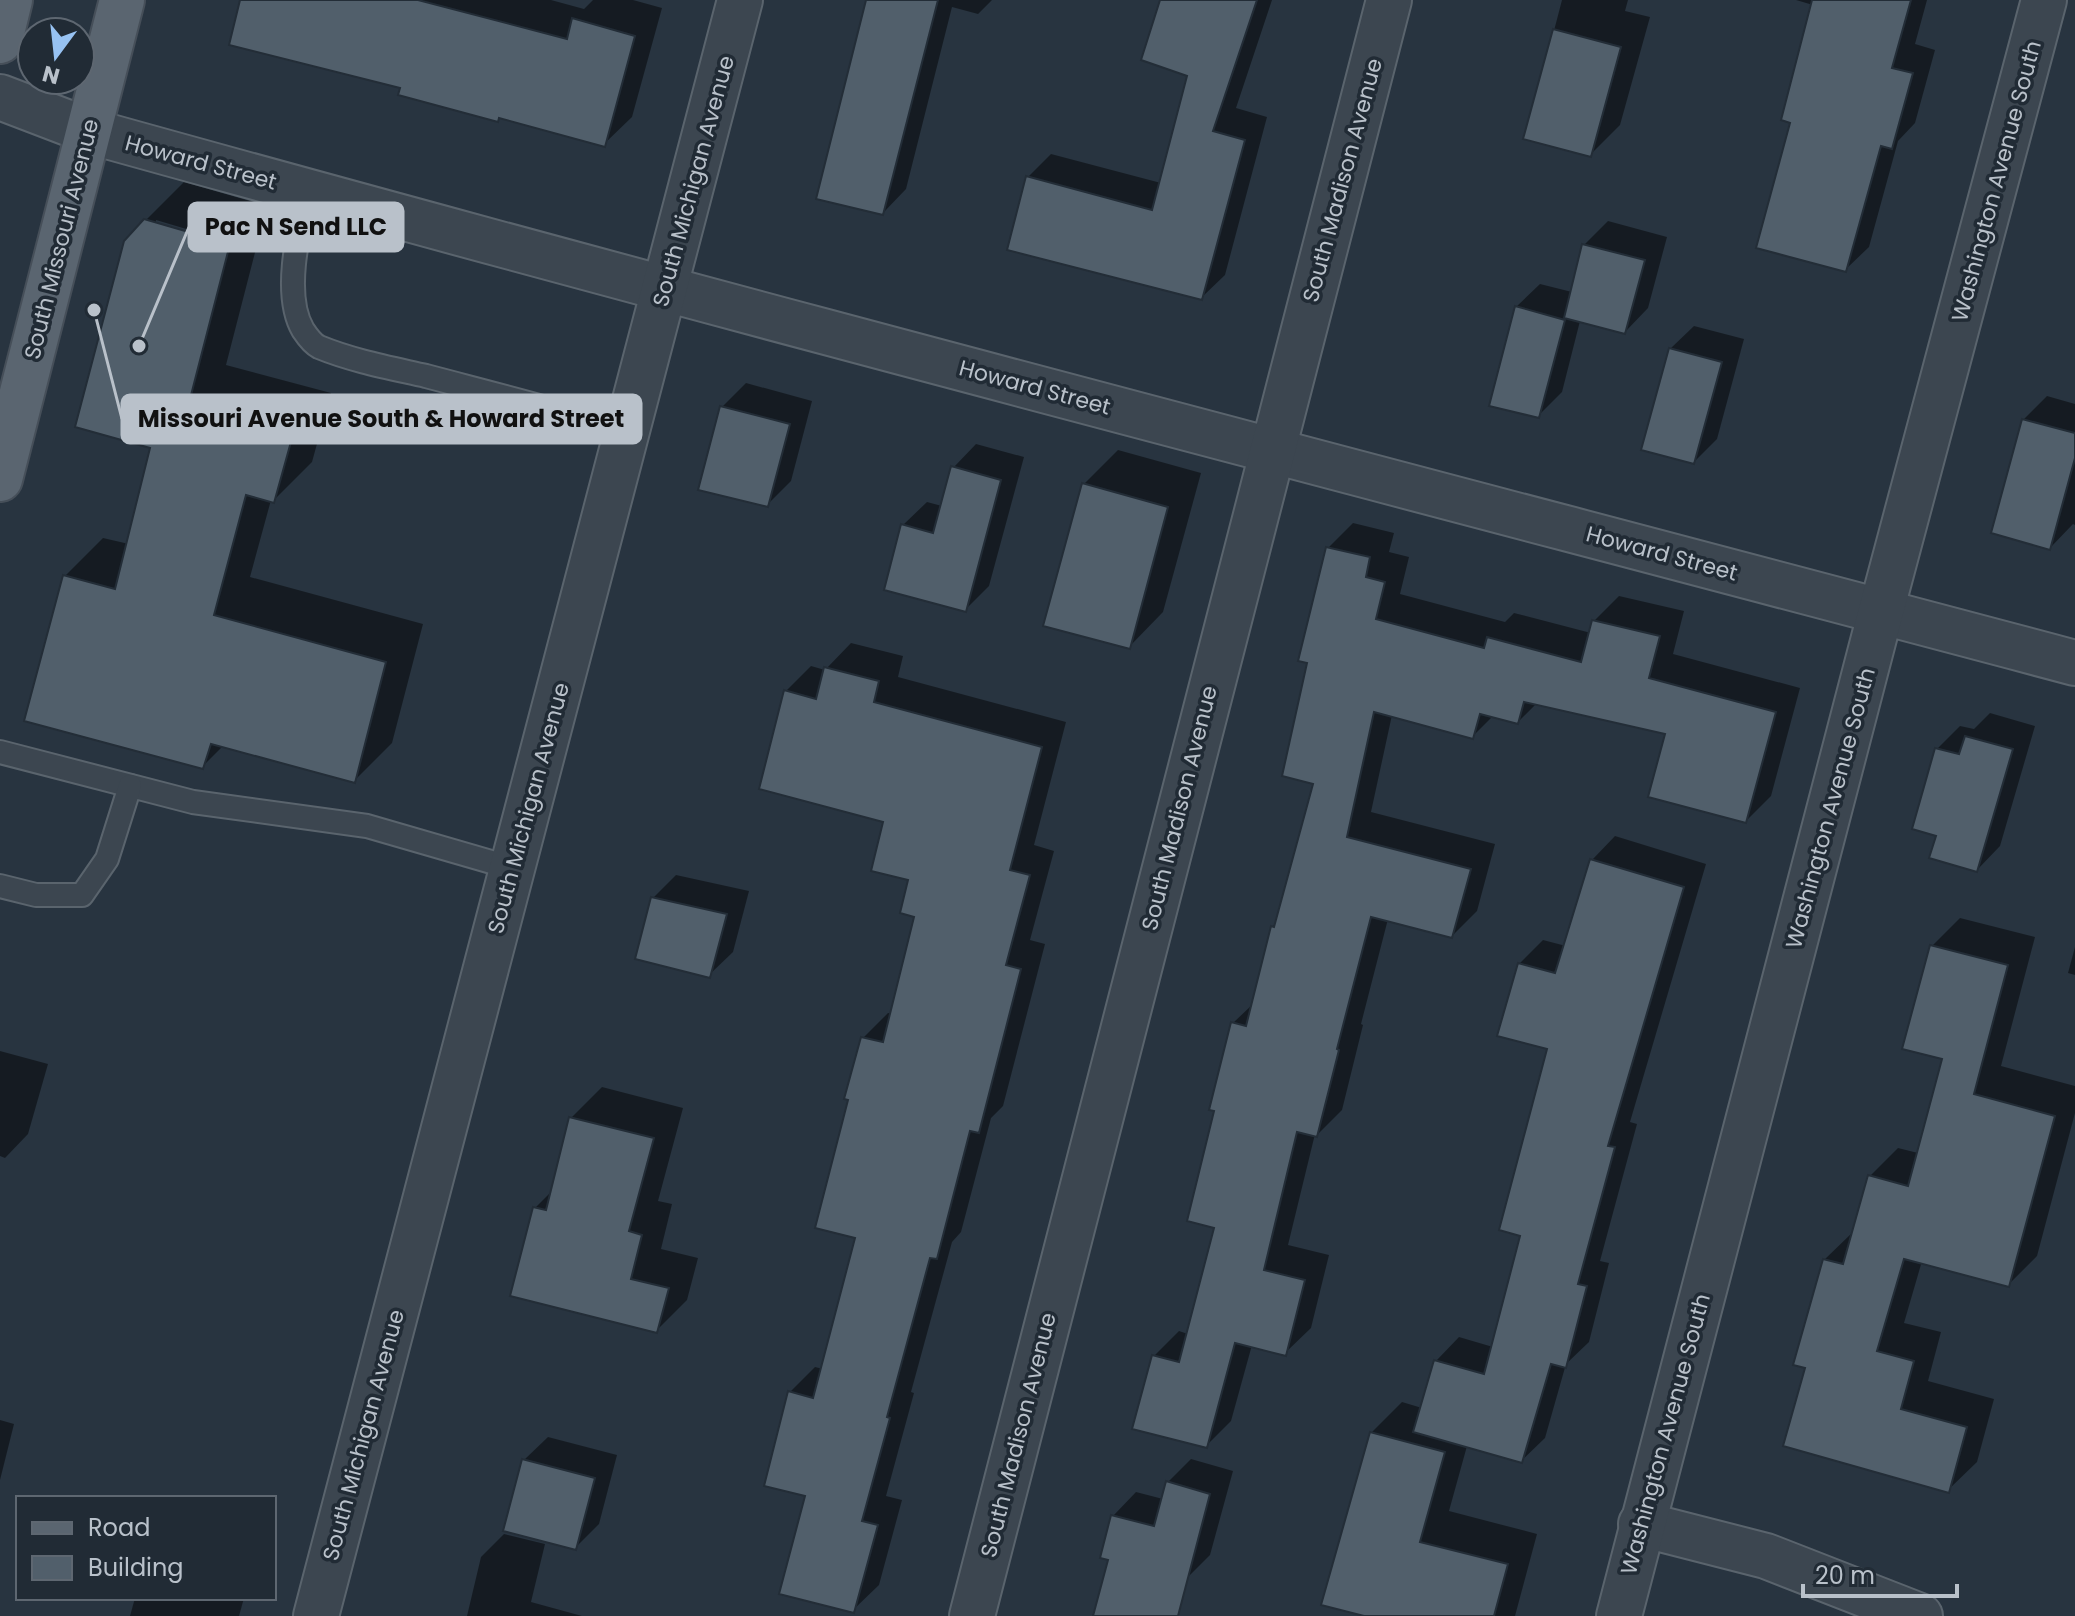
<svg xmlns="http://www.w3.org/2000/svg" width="2075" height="1616" viewBox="0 0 2075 1616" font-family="Poppins,sans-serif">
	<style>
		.shadow { fill: #0007; fill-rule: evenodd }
		.building { fill: #515f6b; stroke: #232d37; stroke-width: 2 }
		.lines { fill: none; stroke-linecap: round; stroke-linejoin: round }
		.service-casing { stroke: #5a646d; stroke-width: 26 }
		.minor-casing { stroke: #5a646d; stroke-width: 48 }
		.primary-casing { stroke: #464f59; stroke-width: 48 }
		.service { stroke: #3c4650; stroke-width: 22 }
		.minor { stroke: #3c4650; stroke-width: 44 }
		.primary { stroke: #5a6570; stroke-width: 44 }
		.labels { text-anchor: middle; stroke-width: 7; stroke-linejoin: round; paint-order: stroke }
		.street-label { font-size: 22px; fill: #b9c1ca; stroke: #212b35 }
		.leader { fill: none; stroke: #b9c1ca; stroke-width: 3 }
		.callout-dot { fill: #b9c1ca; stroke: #212b35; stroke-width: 3 }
		.callout { fill: #b9c1ca; stroke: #b9c1ca; stroke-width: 3 }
		.callout-label { font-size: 24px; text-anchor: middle; font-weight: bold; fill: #111 }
	</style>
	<rect width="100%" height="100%" fill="#283440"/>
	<g class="shadow">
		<polygon points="242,0 551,0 584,9 593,0 633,0 662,8 632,117 604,144 501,117 497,120 402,87"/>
		<polygon points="868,0 992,0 978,14 952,7 906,189 883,213"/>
		<polygon points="1162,0 1272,0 1236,108 1267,117 1225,275 1201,298 1028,177 1051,154 1161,183 1189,74"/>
		<polygon points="1562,0 1628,0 1625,11 1650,17 1620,125 1590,155 1526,138"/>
		<polygon points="1796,0 1927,0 1915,44 1935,50 1915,123 1898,141 1869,247 1845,270 1792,121 1813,5"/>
		<path d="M184,182L267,206L226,365L331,393L312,462L274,500H271L250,577L423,624L392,743L354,781L224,745L202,767L65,576L103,538L129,544L153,447L145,221ZM156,220L240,245L239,249L156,225Z"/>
		<polygon points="1608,221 1667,237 1648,308 1625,332 1580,321 1562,392 1538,416 1516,307 1540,284 1572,292 1584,245"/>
		<polygon points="1694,326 1744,339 1717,439 1694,462 1670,349"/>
		<polygon points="746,383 812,401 791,481 767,505 722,407"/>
		<polygon points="2047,396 2075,404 2075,525 2073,524 2050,548 2023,420"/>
		<polygon points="976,444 1024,457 989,586 966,609 903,525 927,502 942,506 953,468"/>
		<polygon points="1118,450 1201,473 1163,612 1129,647 1084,484"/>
		<polygon points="1353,523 1394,533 1389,552 1409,557 1400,594 1505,622 1514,613 1591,633 1594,621 1619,596 1684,611 1673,654 1800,688 1771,796 1746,821 1667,732 1537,703 1518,722 1494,715 1473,736 1392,715 1371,812 1495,844 1477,911 1452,936 1388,919 1361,1024 1363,1025 1342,1110 1317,1135 1315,1134 1288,1245 1329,1255 1311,1328 1285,1353 1252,1345 1231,1421 1206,1446 1154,1356 1179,1331 1188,1334 1216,1226 1216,1109 1233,1023 1254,1003 1272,927 1278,921 1315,782 1309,661 1328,548"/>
		<polygon points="851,643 903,656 898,677 1066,722 1034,845 1054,851 1030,940 1045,944 1003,1106 991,1118 961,1232 952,1242 911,1392 914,1393 886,1496 902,1500 879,1585 853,1610 807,1495 790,1392 815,1367 823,1369 857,1237 851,1098 863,1038 888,1013 892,1014 916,916 911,879 886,820 785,692 811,666 825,670"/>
		<polygon points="1990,713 2035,726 2000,846 1977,870 1938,835 1937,749 1960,726 1974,729"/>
		<polygon points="1615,836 1706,864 1630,1122 1637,1124 1600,1261 1609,1263 1589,1342 1566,1364 1545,1438 1521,1461 1467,1446 1449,1511 1537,1534 1515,1616 1371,1616 1371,1433 1402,1402 1422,1408 1436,1361 1459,1337 1493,1347 1522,1234 1549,1048 1519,964 1543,940 1566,946 1592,860"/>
		<polygon points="676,875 749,891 733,952 709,975 653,898"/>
		<polygon points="1960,918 2035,937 2001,1066 2075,1086 2075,1113 2037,1256 2008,1285 1922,1261 1904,1323 1941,1332 1928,1381 1994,1399 1977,1462 1948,1490 1808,1367 1824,1260 1853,1232 1870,1176 1898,1148 1918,1153 1944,1057 1932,946"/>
		<polygon points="2075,947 2075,975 2068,973"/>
		<polygon points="0,1051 48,1064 28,1134 5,1158 0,1156"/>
		<polygon points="602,1087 683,1108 658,1201 672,1204 661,1249 698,1258 687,1300 657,1330 535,1208 553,1190 571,1118"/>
		<polygon points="0,1420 14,1424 0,1480"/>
		<polygon points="548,1437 617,1455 599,1524 576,1547 524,1460"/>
		<polygon points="1191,1459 1233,1471 1210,1555 1187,1578 1175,1616 1096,1616 1111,1558 1113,1516 1136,1492 1163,1499 1168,1482"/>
		<polygon points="504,1534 545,1544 531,1602 582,1616 467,1616 481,1557"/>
		<polygon points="135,1598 244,1598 239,1616 130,1616"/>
	</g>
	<g class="building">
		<polygon points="240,0 418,0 567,39 572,18 635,36 605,147 499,118 498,122 398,95 400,88 229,45"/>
		<polygon points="866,0 938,0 883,215 816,199"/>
		<polygon points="1160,0 1257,0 1213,131 1245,140 1202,300 1007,250 1026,176 1152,210 1187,76 1141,60"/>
		<polygon points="1812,0 1911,0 1892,68 1913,73 1892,149 1881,146 1846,272 1756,248 1790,123 1781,120"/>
		<polygon points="1553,29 1621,47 1591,157 1523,139"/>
		<polygon points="144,219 230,244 189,403 294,431 274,503 246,495 214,615 386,662 355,783 211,744 203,769 24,721 63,575 115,589 150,448 75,427 124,241"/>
		<polygon points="1582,244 1645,260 1625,334 1564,318"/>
		<polygon points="1515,306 1565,320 1539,418 1489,406"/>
		<polygon points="1669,348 1722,362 1694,464 1641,450"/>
		<polygon points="720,406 790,424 768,507 698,490"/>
		<polygon points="2022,419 2075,433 2075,458 2050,550 1991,533"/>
		<polygon points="951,466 1001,480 966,612 884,590 901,524 933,533"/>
		<polygon points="1082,483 1168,507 1130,649 1043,626"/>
		<polygon points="1326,547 1370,557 1366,577 1385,582 1376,619 1484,648 1487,637 1581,662 1592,620 1660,636 1649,678 1776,712 1746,823 1648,797 1665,734 1524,702 1518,724 1480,714 1473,739 1374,712 1347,837 1471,869 1452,938 1371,917 1337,1049 1339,1050 1317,1137 1297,1132 1264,1270 1305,1280 1286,1356 1235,1343 1207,1448 1132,1429 1152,1355 1179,1362 1214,1228 1187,1221 1214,1111 1209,1110 1231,1022 1246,1026 1271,926 1274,927 1313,784 1282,776 1307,663 1298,661"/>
		<polygon points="824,667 879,681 874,702 1042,747 1010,870 1030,875 1006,965 1021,969 979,1133 970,1131 937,1259 930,1258 887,1417 890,1418 862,1521 878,1525 854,1613 779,1594 805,1496 764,1486 788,1391 813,1398 855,1238 815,1228 848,1100 844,1099 861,1037 883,1042 914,917 900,913 908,880 871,871 883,822 759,789 784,690 816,699"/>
		<polygon points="1965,736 2013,749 1977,872 1929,858 1936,836 1912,829 1935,748 1959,754"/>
		<polygon points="1590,859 1684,887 1608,1146 1615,1147 1578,1284 1587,1286 1566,1368 1551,1364 1522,1463 1413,1432 1434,1360 1484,1374 1520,1236 1499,1230 1547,1049 1497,1036 1518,963 1555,973"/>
		<polygon points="651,897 727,914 710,978 635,959"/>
		<polygon points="1930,945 2008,965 1974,1094 2055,1116 2009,1287 1904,1259 1877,1351 1914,1361 1901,1409 1967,1427 1949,1493 1783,1446 1805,1368 1793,1365 1823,1259 1843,1264 1868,1175 1908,1186 1942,1059 1902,1049"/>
		<polygon points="569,1117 654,1138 629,1231 642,1235 631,1279 669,1288 657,1333 510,1296 533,1207 546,1210"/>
		<polygon points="1370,1432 1445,1452 1420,1542 1508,1564 1494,1616 1364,1616 1321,1605"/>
		<polygon points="522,1459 595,1478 576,1550 503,1531"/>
		<polygon points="1166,1481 1210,1494 1178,1616 1093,1616 1108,1560 1100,1558 1111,1515 1154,1526"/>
	</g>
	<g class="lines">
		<g class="service-casing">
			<g id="service">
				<path d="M308,191C299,229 282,294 303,330C307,336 313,344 319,347C353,361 391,368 426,376C494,394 561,411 628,431"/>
				<polyline points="0,752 193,802 367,826 512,868"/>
				<polyline points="0,886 36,895 82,895 107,859 130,786"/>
			</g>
		</g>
		<g class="minor-casing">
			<g id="minor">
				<path d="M0,97L89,131C749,315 1413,487 2075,663"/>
				<polyline points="1641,1524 1766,1556 1920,1616"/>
				<polyline points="316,1616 740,0"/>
				<polyline points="972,1616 1389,0"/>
				<polyline points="1619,1616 1881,611 2044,0"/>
			</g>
		</g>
		<g class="primary-casing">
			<g id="primary">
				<polyline points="0,41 10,0"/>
				<polyline points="0,479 122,0"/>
			</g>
		</g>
		<use href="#service" class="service"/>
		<use href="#minor" class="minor"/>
		<use href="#primary" class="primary"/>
	</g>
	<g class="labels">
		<g class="street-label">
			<text transform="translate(201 162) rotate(15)" y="8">Howard Street</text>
			<text transform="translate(1342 180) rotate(-75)" y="8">South Madison Avenue</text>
			<text transform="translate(693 181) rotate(-75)" y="8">South Michigan Avenue</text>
			<text transform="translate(1996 181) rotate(-75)" y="8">Washington Avenue South</text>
			<text transform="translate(61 239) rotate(-76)" y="8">South Missouri Avenue</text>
			<text transform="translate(1035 387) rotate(15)" y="8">Howard Street</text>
			<text transform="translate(1662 553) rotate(15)" y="8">Howard Street</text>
			<text transform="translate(528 808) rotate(-75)" y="8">South Michigan Avenue</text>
			<text transform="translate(1179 808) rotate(-76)" y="8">South Madison Avenue</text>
			<text transform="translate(1830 808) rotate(-75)" y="8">Washington Avenue South</text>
			<text transform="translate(1665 1434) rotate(-75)" y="8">Washington Avenue South</text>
			<text transform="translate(363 1435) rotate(-75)" y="8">South Michigan Avenue</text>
			<text transform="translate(1018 1435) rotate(-76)" y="8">South Madison Avenue</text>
		</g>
	</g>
	<path class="leader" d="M139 346L189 227M94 310L122 419"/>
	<g class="callout-dot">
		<circle cx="139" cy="346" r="8"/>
		<circle cx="94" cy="310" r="8"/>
	</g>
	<g class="callout">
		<rect x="189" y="203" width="214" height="48" rx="8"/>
		<rect x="122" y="395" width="519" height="48" rx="8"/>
	</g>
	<g class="callout-label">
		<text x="296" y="235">Pac N Send LLC</text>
		<text x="381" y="427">Missouri Avenue South &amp; Howard Street</text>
	</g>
	<rect x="16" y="1496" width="260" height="104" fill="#212b35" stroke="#5e6771" stroke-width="2"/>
	<rect x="32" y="1522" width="40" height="12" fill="#5a6570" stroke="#5e6771" stroke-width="2"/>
	<text x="88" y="1536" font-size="24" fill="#b9c1ca">Road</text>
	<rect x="32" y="1556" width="40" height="24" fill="#515f6b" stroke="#5e6771" stroke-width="2"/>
	<text x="88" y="1576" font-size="24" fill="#b9c1ca">Building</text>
	<g transform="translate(56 56) rotate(195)"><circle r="38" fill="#212b35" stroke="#5e6771" stroke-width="2"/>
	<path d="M0-6L14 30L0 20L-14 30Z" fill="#97c2f2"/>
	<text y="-12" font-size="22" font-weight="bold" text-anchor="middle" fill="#b9c1ca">N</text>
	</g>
	<path d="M1803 1584v12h154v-12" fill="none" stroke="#b9c1ca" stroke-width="4"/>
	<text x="1815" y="1584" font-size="24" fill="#b9c1ca" stroke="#212b35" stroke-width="6" paint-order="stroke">20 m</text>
</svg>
